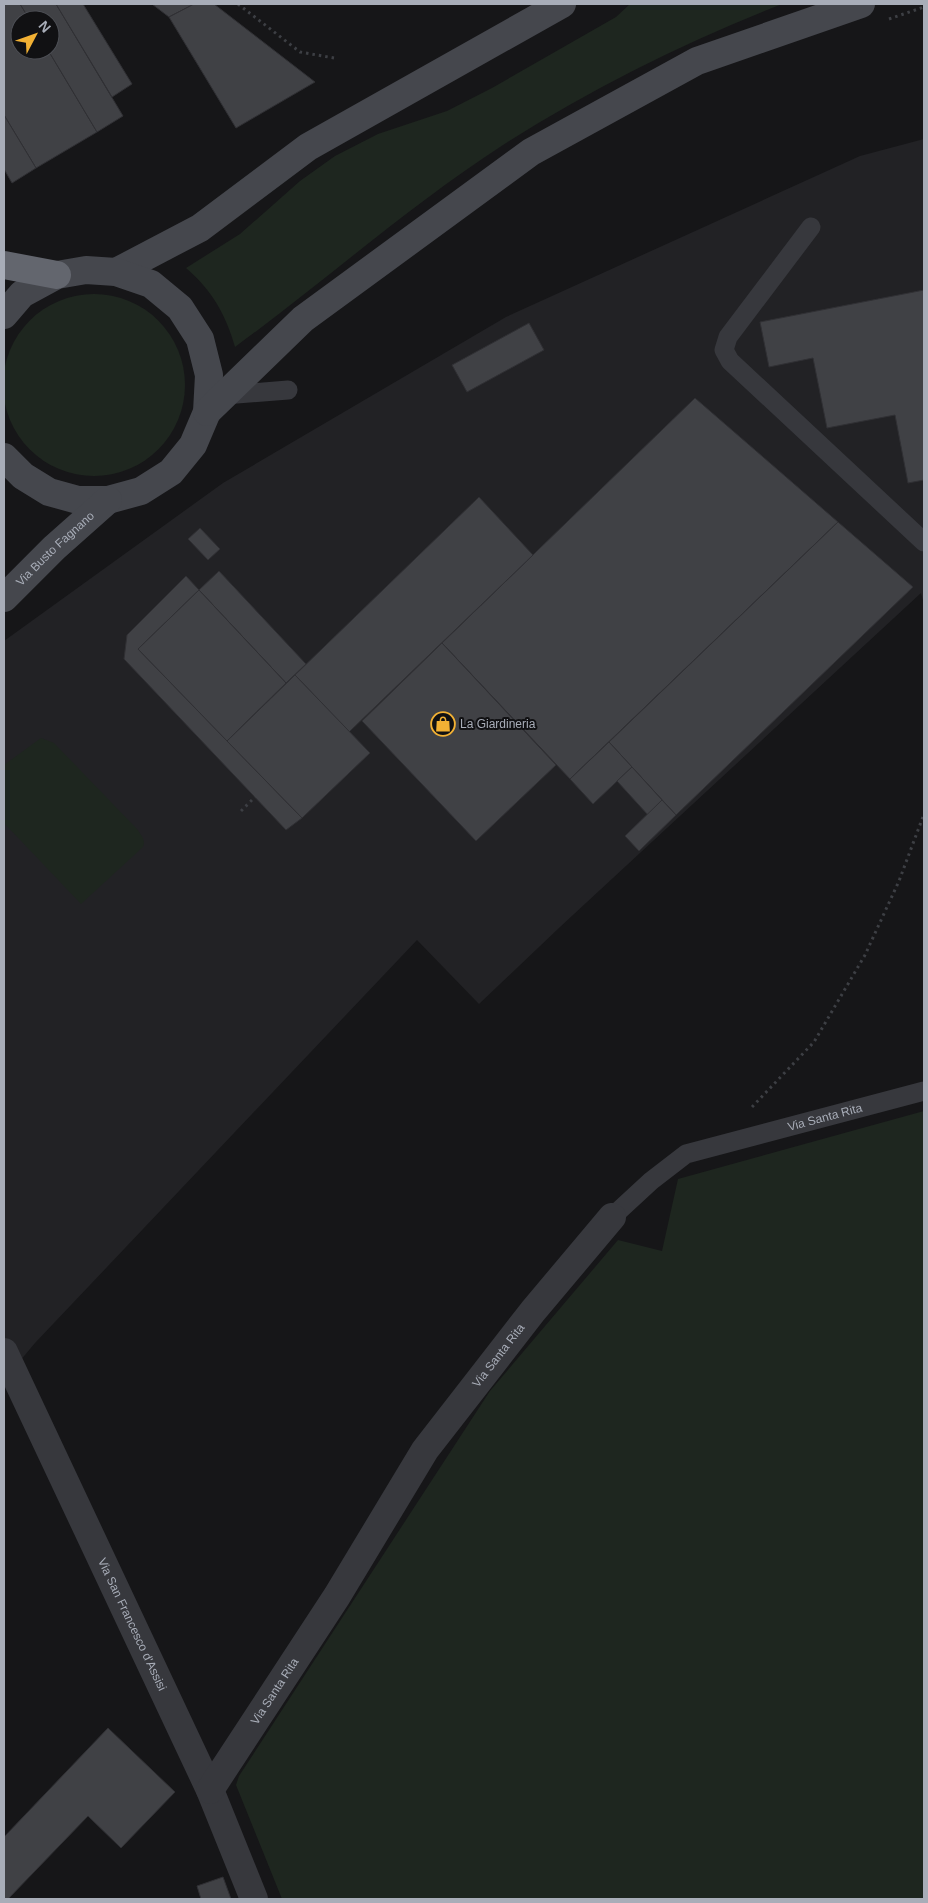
<svg xmlns="http://www.w3.org/2000/svg" width="928" height="1903" viewBox="0 0 928 1903" font-family="Helvetica,sans-serif">
	<style>
		.built { fill: #222225 }
		.green { fill: #1e261f }
		.building { fill: #404145; stroke: #303034 }
		.lines { fill: none; stroke-linecap: round; stroke-linejoin: round }
		.path { stroke: #3d3f44; stroke-width: 3; stroke-dasharray: 2.5 4; stroke-linecap: butt }
		.lane { stroke: #37383d; stroke-width: 19 }
		.street { stroke: #37383d; stroke-width: 28 }
		.secondary { stroke: #45474d; stroke-width: 28 }
		.highway { stroke: #63666e; stroke-width: 28 }
		.labels { text-anchor: middle; stroke-width: 4; stroke-linejoin: round; paint-order: stroke }
		.street-label { font-size: 12px; fill: #a8adb8; stroke: #111113 }
		.poi-label { font-size: 12px; fill: #a8adb8; stroke: #111113; text-anchor: start }
	</style>
	<rect width="100%" height="100%" fill="#161618"/>
	<polygon class="built" points="924,139 924,604 921,593 560,927 479,1004 417,940 35,1343 4,1380 4,641 223,483 506,317 860,156"/>
	<g class="green">
		<path d="M630,4H782C686,42 590,89 503,145C409,206 325,281 235,347C226,315 212,290 186,268L240,234L300,181L335,156L378,134L447,111L492,88L616,17Z"/>
		<circle cx="94" cy="385" r="91"/>
		<path d="M41,738L54,743L137,829C141,835 146,840 143,847L81,904L4,823V765Z"/>
		<polygon points="924,1111 924,1899 282,1899 236,1785 239,1776 490,1391 618,1240 662,1251 678,1179"/>
	</g>
	<g class="building">
		<polygon points="4,4 20,4 30,20 20,20 20,50 48,50 97,132 36,168 4,115"/>
		<polygon points="20,4 56,4 123,116 97,132 48,50 50,50 50,20 30,20"/>
		<polygon points="56,4 83,4 132,84 112,97"/>
		<polygon points="152,4 194,4 169,17"/>
		<polygon points="194,4 214,4 315,82 236,128 169,17"/>
		<polygon points="4,115 36,168 12,183 4,169"/>
		<polygon points="924,290 924,480 908,483 895,415 827,428 813,358 769,367 760,322"/>
		<polygon points="529,323 544,350 467,392 452,365"/>
		<polygon points="695,398 838,522 570,779 442,643"/>
		<polygon points="479,497 533,555 349,732 295,675"/>
		<polygon points="838,522 913,587 676,815 609,742"/>
		<polygon points="200,528 220,549 208,560 188,539"/>
		<polygon points="219,571 306,664 286,683 199,590"/>
		<polygon points="186,576 199,590 138,649 302,818 286,830 124,659 127,635"/>
		<polygon points="199,590 286,683 227,741 138,649"/>
		<polygon points="442,643 556,765 476,841 362,721"/>
		<polygon points="295,675 370,753 302,818 227,741"/>
		<polygon points="609,742 632,767 593,804 570,779"/>
		<polygon points="632,767 662,800 648,815 617,781"/>
		<polygon points="662,800 676,815 639,851 625,836"/>
		<polygon points="108,1728 175,1792 121,1848 88,1816 8,1899 4,1899 4,1837"/>
		<polygon points="223,1877 231,1899 201,1899 197,1886"/>
	</g>
	<g class="lines">
		<g class="path">
			<polyline points="238,4 300,52 334,58"/>
			<polyline points="889,19 924,7"/>
			<polyline points="241,811 255,797"/>
			<polyline points="752,1107 814,1042 865,955 899,881 924,814"/>
		</g>
		<g class="lane">
			<polyline points="811,227 728,337 724,350 730,361 924,542"/>
			<polyline points="224,395 288,390"/>
			<path id="s1" d="M612,1217L651,1181L686,1154L924,1091"/>
		</g>
		<g class="street">
			<path id="s2" d="M4,1352L210,1790L254,1899"/>
			<path id="s3" d="M210,1790L337,1596L425,1450L533,1311L612,1217"/>
		</g>
		<g class="secondary">
			<polyline points="116,272 200,228 308,147 562,4"/>
			<polyline points="4,315 22,294 57,275 86,270 116,272 151,284 180,308 200,339 209,375 207,412 193,445 171,472 141,491 108,500 78,500 49,492 23,476 4,457"/>
			<polyline points="207,412 303,319 531,152 697,61 861,4"/>
			<path id="s4" d="M4,598L54,548L108,500"/>
		</g>
		<polyline class="highway" points="4,265 57,275"/>
	</g>
	<defs>
		<g id="shop-ring" transform="scale(1.25)"><circle r="9.5" fill="#111113" stroke="#f2b134" stroke-width="1.5"/><path d="M-5-2.5h2.3a2.7 3.5 0 0 1 5.4 0H5L5.5 6h-11ZM-1.5-2.5h3a1.5 2.3 0 0 0-3 0Z" fill="#f2b134"/></g>
	</defs>
	<g fill-rule="evenodd">
		<use href="#shop-ring" x="443" y="724"/>
	</g>
	<g class="labels">
		<g class="street-label">
			<text dy="4" stroke="none"><textPath href="#s4" startOffset="71">Via Busto Fagnano</textPath></text>
			<text dy="4" stroke="none"><textPath href="#s1" startOffset="241">Via Santa Rita</textPath></text>
			<text dy="4" stroke="none"><textPath href="#s3" startOffset="522">Via Santa Rita</textPath></text>
			<text dy="4" stroke="none"><textPath href="#s2" startOffset="301">Via San Francesco d'Assisi</textPath></text>
			<text dy="4" stroke="none"><textPath href="#s3" startOffset="118">Via Santa Rita</textPath></text>
		</g>
		<g class="poi-label">
			<text x="460" y="728">La Giardineria</text>
		</g>
	</g>
	<rect width="928" height="1903" fill="none" stroke="#a8adb8" stroke-width="10"/>
	<g transform="translate(35 35) rotate(49)"><circle r="24" fill="#111113" stroke="#4d4f55"/>
	<path d="M0-4L9 19L0 12L-9 19Z" fill="#f2b134"/>
	<text y="-8" font-size="14" font-weight="bold" text-anchor="middle" fill="#a8adb8">N</text>
	</g>
</svg>
